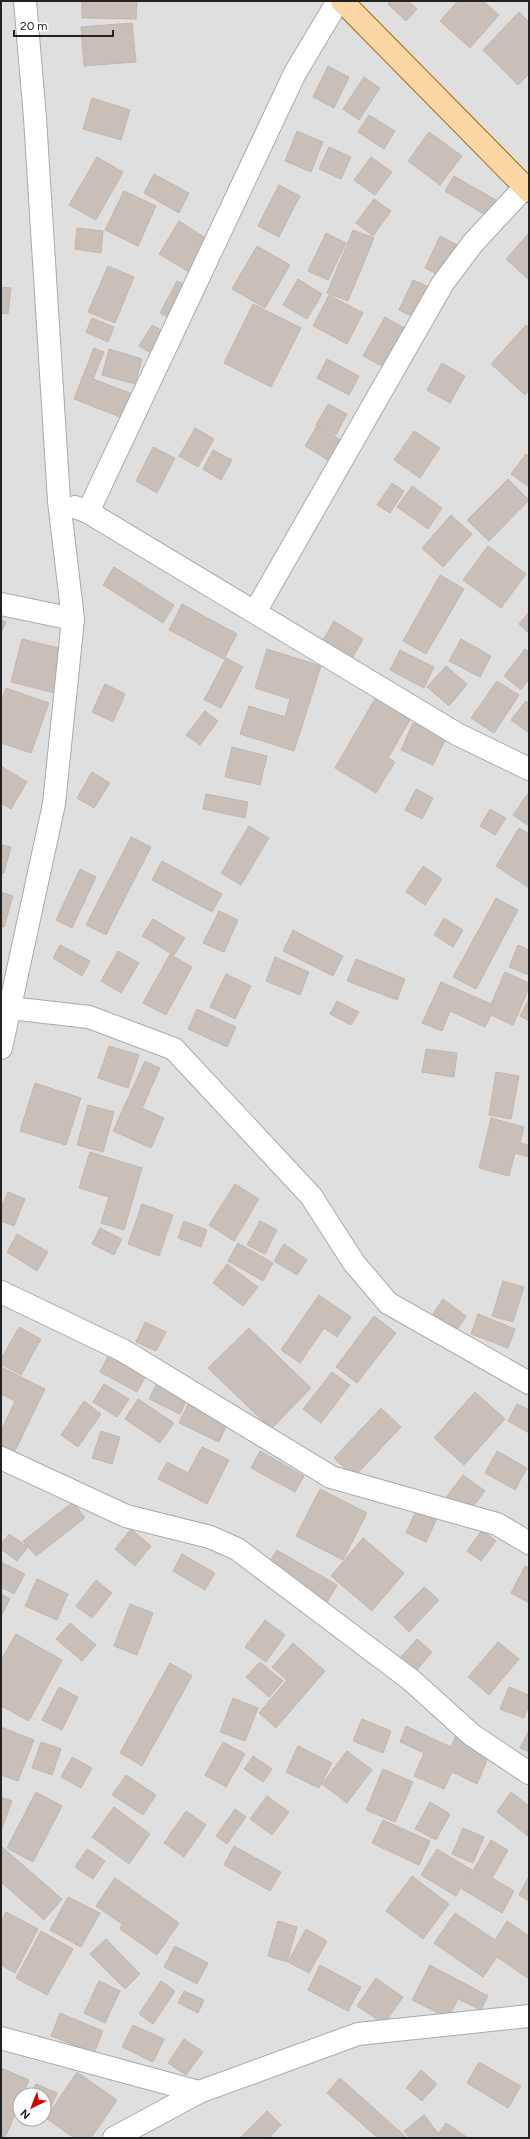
<svg xmlns="http://www.w3.org/2000/svg" width="530" height="2139" viewBox="0 0 530 2139" font-family="Figtree,sans-serif">
	<style>
		.residential { fill: #e0dfdf; fill-rule: evenodd }
		.building { fill: #c7bfb8; stroke: #c4b6ab }
		.lines { fill: none; stroke-linecap: round; stroke-linejoin: round }
		.minor-casing { stroke: #a9a9a9; stroke-width: 24 }
		.major-casing { stroke: #a06b00; stroke-width: 24 }
		.minor { stroke: #fff; stroke-width: 22 }
		.major { stroke: #fcd6a4; stroke-width: 22 }
	</style>
	<rect width="100%" height="100%" fill="#f2efe9"/>
	<path class="residential" d="M1,1H529V2138H1ZM20,2095H44V2119H20Z"/>
	<g class="building">
		<polygon points="82,1 137,1 136,19 82,18"/>
		<polygon points="391,1 408,1 417,9 406,21 388,4"/>
		<polygon points="458,1 483,1 499,15 470,48 440,21"/>
		<polygon points="519,12 529,22 529,74 518,85 483,50"/>
		<polygon points="132,23 136,62 84,66 81,27"/>
		<polygon points="328,66 349,77 334,108 313,97"/>
		<polygon points="364,77 380,88 359,120 343,109"/>
		<polygon points="92,98 130,110 121,140 83,129"/>
		<polygon points="369,115 395,131 384,149 358,132"/>
		<polygon points="297,131 323,142 311,172 285,161"/>
		<polygon points="429,132 462,156 440,185 408,161"/>
		<polygon points="329,147 351,157 341,179 319,169"/>
		<polygon points="97,157 123,172 96,220 69,205"/>
		<polygon points="371,157 392,172 375,195 354,180"/>
		<polygon points="154,174 189,193 179,213 144,193"/>
		<polygon points="454,176 501,203 492,219 445,191"/>
		<polygon points="279,185 300,196 279,237 258,226"/>
		<polygon points="124,191 156,206 138,246 105,230"/>
		<polygon points="374,199 391,211 373,236 356,223"/>
		<polygon points="179,221 212,242 192,274 159,254"/>
		<polygon points="77,228 103,231 101,253 75,249"/>
		<polygon points="353,230 374,238 348,301 327,293"/>
		<polygon points="326,233 346,243 328,280 308,271"/>
		<polygon points="529,233 529,280 506,259"/>
		<polygon points="440,236 465,249 449,280 425,268"/>
		<polygon points="257,246 290,265 265,308 232,289"/>
		<polygon points="108,266 134,277 115,323 88,312"/>
		<polygon points="298,279 322,294 307,319 283,305"/>
		<polygon points="413,280 434,289 420,320 399,310"/>
		<polygon points="177,281 197,291 181,323 160,313"/>
		<polygon points="1,287 11,288 8,314 1,313"/>
		<polygon points="329,295 363,313 347,344 313,326"/>
		<polygon points="253,304 301,328 271,387 224,363"/>
		<polygon points="385,317 415,334 394,372 363,356"/>
		<polygon points="92,318 114,327 108,342 86,332"/>
		<polygon points="152,325 170,335 158,357 139,346"/>
		<polygon points="526,325 529,328 529,390 525,395 491,364"/>
		<polygon points="94,348 104,352 93,379 135,395 125,419 74,399"/>
		<polygon points="109,349 142,359 135,384 102,375"/>
		<polygon points="327,359 359,376 349,395 317,378"/>
		<polygon points="442,363 465,376 450,403 427,390"/>
		<polygon points="328,404 347,414 336,435 316,425"/>
		<polygon points="317,426 356,449 344,470 305,446"/>
		<polygon points="195,428 214,439 198,467 179,456"/>
		<polygon points="414,431 440,448 420,478 394,460"/>
		<polygon points="153,447 175,458 157,493 136,481"/>
		<polygon points="213,450 232,460 221,480 203,469"/>
		<polygon points="526,454 529,456 529,487 511,474"/>
		<polygon points="508,479 529,500 489,541 467,520"/>
		<polygon points="392,483 404,491 390,513 377,505"/>
		<polygon points="412,486 442,508 428,529 397,507"/>
		<polygon points="451,515 472,534 443,567 422,548"/>
		<polygon points="488,546 526,574 501,608 463,580"/>
		<polygon points="114,567 174,605 163,623 103,585"/>
		<polygon points="440,575 464,589 426,654 403,641"/>
		<polygon points="182,604 237,634 224,659 169,630"/>
		<polygon points="529,612 529,633 519,624"/>
		<polygon points="1,620 6,622 1,633"/>
		<polygon points="334,621 363,639 350,662 320,645"/>
		<polygon points="22,639 79,653 67,696 11,682"/>
		<polygon points="461,639 491,656 480,677 449,661"/>
		<polygon points="267,649 321,666 294,751 240,734 249,706 285,717 290,699 255,688"/>
		<polygon points="525,649 529,652 529,679 521,690 504,676"/>
		<polygon points="400,650 434,667 424,688 390,670"/>
		<polygon points="226,658 243,667 221,708 204,700"/>
		<polygon points="446,666 467,684 449,706 427,687"/>
		<polygon points="497,681 519,695 494,733 471,718"/>
		<polygon points="105,684 125,694 113,722 92,712"/>
		<polygon points="6,688 49,703 31,753 1,743 1,701"/>
		<polygon points="376,697 411,718 388,758 395,762 376,793 335,768"/>
		<polygon points="526,701 529,703 529,733 511,720"/>
		<polygon points="205,711 218,721 200,745 186,735"/>
		<polygon points="413,723 446,738 433,765 401,750"/>
		<polygon points="232,747 267,756 260,785 225,777"/>
		<polygon points="1,766 27,782 11,809 1,803"/>
		<polygon points="92,772 110,783 94,808 77,798"/>
		<polygon points="416,789 433,798 422,819 405,810"/>
		<polygon points="529,792 529,826 513,815"/>
		<polygon points="206,794 248,802 245,818 203,809"/>
		<polygon points="490,809 506,818 495,835 480,826"/>
		<polygon points="249,826 269,838 241,885 221,873"/>
		<polygon points="519,828 529,834 529,888 496,866"/>
		<polygon points="131,837 151,847 106,935 86,925"/>
		<polygon points="1,845 11,847 4,873 1,873"/>
		<polygon points="162,861 222,894 212,912 152,880"/>
		<polygon points="423,866 442,879 425,905 406,892"/>
		<polygon points="80,869 96,877 72,928 56,920"/>
		<polygon points="1,892 13,896 4,927 1,926"/>
		<polygon points="496,898 518,910 476,989 453,977"/>
		<polygon points="219,911 238,920 224,952 203,943"/>
		<polygon points="444,918 463,930 453,947 434,935"/>
		<polygon points="153,919 185,938 174,955 142,936"/>
		<polygon points="293,930 343,956 333,976 283,951"/>
		<polygon points="60,945 90,961 82,976 53,958"/>
		<polygon points="518,945 529,950 529,975 509,967"/>
		<polygon points="118,951 139,963 121,993 101,981"/>
		<polygon points="170,954 192,967 166,1015 143,1003"/>
		<polygon points="275,957 309,972 300,995 266,981"/>
		<polygon points="356,959 405,979 397,1000 347,981"/>
		<polygon points="505,972 529,983 529,988 513,1025 491,1015 485,1027 450,1011 442,1031 422,1023 441,982 491,1004"/>
		<polygon points="226,974 251,986 235,1019 210,1007"/>
		<polygon points="529,999 529,1021 520,1016"/>
		<polygon points="337,1001 359,1012 351,1025 330,1014"/>
		<polygon points="197,1009 236,1027 227,1047 188,1029"/>
		<polygon points="109,1046 139,1055 128,1088 98,1078"/>
		<polygon points="426,1049 457,1053 454,1077 422,1072"/>
		<polygon points="145,1061 160,1068 142,1108 164,1118 151,1148 113,1131"/>
		<polygon points="496,1072 519,1076 511,1119 489,1115"/>
		<polygon points="35,1083 81,1098 66,1145 20,1131"/>
		<polygon points="88,1105 114,1112 103,1152 77,1145"/>
		<polygon points="491,1118 524,1127 520,1143 529,1145 529,1157 515,1153 509,1176 479,1168"/>
		<polygon points="90,1152 142,1168 124,1230 101,1223 109,1197 79,1188"/>
		<polygon points="235,1184 259,1199 234,1241 209,1225"/>
		<polygon points="8,1192 25,1199 14,1226 1,1221 1,1208"/>
		<polygon points="142,1204 173,1215 159,1256 128,1244"/>
		<polygon points="184,1221 207,1230 201,1247 178,1238"/>
		<polygon points="260,1221 277,1230 265,1254 247,1245"/>
		<polygon points="100,1228 122,1239 114,1255 92,1244"/>
		<polygon points="17,1234 48,1252 37,1271 7,1252"/>
		<polygon points="238,1243 273,1263 263,1281 228,1261"/>
		<polygon points="284,1244 307,1260 297,1275 274,1261"/>
		<polygon points="227,1264 258,1287 243,1306 213,1283"/>
		<polygon points="503,1281 524,1287 513,1322 492,1316"/>
		<polygon points="319,1295 351,1317 337,1337 324,1328 300,1363 281,1350"/>
		<polygon points="443,1299 466,1316 456,1331 433,1314"/>
		<polygon points="478,1314 515,1329 508,1348 471,1334"/>
		<polygon points="374,1316 396,1333 357,1383 336,1367"/>
		<polygon points="145,1322 166,1332 156,1351 136,1342"/>
		<polygon points="19,1327 41,1339 21,1375 1,1364 1,1359"/>
		<polygon points="249,1328 311,1388 271,1429 208,1368"/>
		<polygon points="111,1350 149,1370 137,1392 100,1372"/>
		<polygon points="1,1367 45,1389 13,1455 1,1450 1,1431 15,1401 1,1394"/>
		<polygon points="332,1372 350,1385 321,1423 303,1409"/>
		<polygon points="158,1381 189,1395 180,1414 149,1399"/>
		<polygon points="104,1384 129,1399 117,1417 93,1402"/>
		<polygon points="475,1392 505,1419 464,1465 434,1438"/>
		<polygon points="191,1398 230,1417 219,1442 179,1423"/>
		<polygon points="138,1399 174,1423 160,1443 125,1419"/>
		<polygon points="84,1401 101,1414 78,1447 61,1435"/>
		<polygon points="517,1404 529,1410 529,1433 508,1421"/>
		<polygon points="381,1408 401,1427 354,1477 334,1458"/>
		<polygon points="101,1431 120,1437 112,1464 92,1458"/>
		<polygon points="202,1447 229,1460 207,1504 158,1479 167,1462 188,1473"/>
		<polygon points="260,1451 304,1476 295,1492 251,1468"/>
		<polygon points="497,1451 527,1468 515,1490 485,1473"/>
		<polygon points="463,1475 485,1491 466,1516 445,1499"/>
		<polygon points="320,1489 367,1513 343,1560 296,1536"/>
		<polygon points="73,1502 85,1518 36,1556 23,1541"/>
		<polygon points="418,1507 438,1516 426,1542 406,1533"/>
		<polygon points="131,1529 151,1546 135,1566 115,1549"/>
		<polygon points="482,1530 496,1541 481,1561 467,1551"/>
		<polygon points="9,1534 28,1547 17,1561 1,1549 1,1544"/>
		<polygon points="363,1538 404,1573 372,1611 331,1576"/>
		<polygon points="277,1550 337,1585 325,1606 264,1572"/>
		<polygon points="182,1554 215,1573 205,1590 173,1571"/>
		<polygon points="1,1562 25,1574 14,1594 1,1587"/>
		<polygon points="525,1566 529,1568 529,1603 511,1593"/>
		<polygon points="37,1579 68,1594 57,1620 25,1606"/>
		<polygon points="96,1580 112,1593 92,1618 76,1606"/>
		<polygon points="424,1587 439,1600 409,1632 394,1617"/>
		<polygon points="1,1594 10,1599 1,1616"/>
		<polygon points="130,1604 153,1613 137,1655 114,1646"/>
		<polygon points="265,1620 285,1635 266,1662 245,1647"/>
		<polygon points="70,1623 96,1645 82,1661 56,1639"/>
		<polygon points="16,1634 62,1660 29,1721 1,1706 1,1660"/>
		<polygon points="417,1639 432,1652 415,1672 400,1658"/>
		<polygon points="498,1642 519,1659 489,1695 468,1677"/>
		<polygon points="293,1643 325,1671 276,1728 259,1713 287,1680 272,1667"/>
		<polygon points="260,1662 283,1681 269,1697 246,1677"/>
		<polygon points="170,1663 192,1676 142,1766 120,1753"/>
		<polygon points="59,1687 78,1697 62,1730 42,1720"/>
		<polygon points="509,1687 529,1695 529,1705 524,1718 500,1709"/>
		<polygon points="233,1698 258,1708 245,1741 220,1732"/>
		<polygon points="362,1719 391,1731 383,1753 353,1741"/>
		<polygon points="406,1726 451,1747 456,1735 491,1751 477,1784 452,1772 444,1789 414,1776 424,1753 400,1742"/>
		<polygon points="1,1727 34,1740 18,1781 1,1775"/>
		<polygon points="529,1730 529,1752 520,1748"/>
		<polygon points="41,1742 61,1749 52,1775 32,1768"/>
		<polygon points="223,1742 245,1754 226,1787 205,1775"/>
		<polygon points="298,1746 332,1763 319,1788 286,1772"/>
		<polygon points="347,1751 372,1770 347,1803 322,1784"/>
		<polygon points="253,1756 272,1769 263,1782 244,1769"/>
		<polygon points="72,1757 92,1768 81,1788 61,1777"/>
		<polygon points="383,1769 413,1782 395,1822 366,1810"/>
		<polygon points="126,1775 156,1795 143,1815 112,1795"/>
		<polygon points="36,1792 62,1806 33,1862 7,1848"/>
		<polygon points="511,1792 529,1806 528,1836 497,1812"/>
		<polygon points="267,1796 289,1812 272,1835 250,1819"/>
		<polygon points="1,1797 12,1801 1,1831"/>
		<polygon points="430,1802 450,1814 436,1840 415,1829"/>
		<polygon points="114,1807 150,1834 129,1864 92,1837"/>
		<polygon points="235,1809 246,1817 227,1844 216,1836"/>
		<polygon points="186,1811 206,1825 184,1857 164,1843"/>
		<polygon points="383,1820 430,1841 419,1865 372,1843"/>
		<polygon points="463,1828 484,1837 473,1863 452,1854"/>
		<polygon points="491,1840 508,1850 492,1878 514,1891 502,1913 462,1889"/>
		<polygon points="1,1846 62,1899 44,1920 1,1882"/>
		<polygon points="234,1846 281,1872 270,1891 224,1865"/>
		<polygon points="87,1849 105,1861 93,1879 75,1867"/>
		<polygon points="437,1849 472,1870 456,1896 421,1875"/>
		<polygon points="412,1876 449,1904 423,1939 386,1911"/>
		<polygon points="529,1876 529,1901 519,1895"/>
		<polygon points="115,1878 179,1923 157,1955 120,1929 122,1924 96,1906"/>
		<polygon points="68,1897 100,1913 81,1947 50,1930"/>
		<polygon points="6,1912 38,1929 15,1973 1,1965 1,1922"/>
		<polygon points="455,1913 495,1940 507,1921 529,1936 529,1979 497,1957 483,1977 434,1943"/>
		<polygon points="278,1921 297,1927 287,1962 268,1956"/>
		<polygon points="306,1929 327,1941 309,1973 288,1962"/>
		<polygon points="41,1931 73,1949 47,1995 16,1978"/>
		<polygon points="106,1939 140,1974 125,1989 90,1954"/>
		<polygon points="175,1946 208,1963 197,1984 164,1967"/>
		<polygon points="320,1965 361,1987 348,2011 308,1990"/>
		<polygon points="430,1965 488,1996 481,2010 458,1999 448,2018 412,2000"/>
		<polygon points="376,1978 403,1997 384,2024 357,2006"/>
		<polygon points="99,1981 120,1991 105,2023 84,2013"/>
		<polygon points="161,1981 175,1991 153,2024 139,2014"/>
		<polygon points="184,1991 204,2000 198,2013 178,2003"/>
		<polygon points="60,2013 103,2031 94,2053 51,2036"/>
		<polygon points="133,2025 164,2039 153,2062 122,2047"/>
		<polygon points="184,2039 203,2052 186,2075 168,2063"/>
		<polygon points="479,2062 521,2086 508,2108 467,2083"/>
		<polygon points="1,2068 29,2080 23,2095 20,2095 20,2102 5,2138 1,2138"/>
		<polygon points="421,2070 437,2084 422,2101 406,2088"/>
		<polygon points="77,2072 117,2100 91,2138 74,2138 46,2118"/>
		<polygon points="340,2078 406,2137 404,2138 378,2138 327,2093"/>
		<polygon points="36,2084 57,2093 50,2109 44,2106 44,2095 31,2095"/>
		<polygon points="267,2111 281,2125 269,2138 240,2138"/>
		<polygon points="424,2115 438,2133 432,2138 410,2138 404,2131"/>
		<polygon points="446,2123 468,2138 435,2138"/>
	</g>
	<g class="lines">
		<g class="minor-casing">
			<g id="minor">
				<polyline points="75,507 88,512 457,734 529,769"/>
				<polyline points="88,512 295,73 338,1"/>
				<polyline points="1,604 73,619"/>
				<polyline points="255,612 443,283 473,243 525,187"/>
				<polyline points="1,1007 89,1017 174,1049 311,1196 354,1263 388,1303 529,1383"/>
				<polyline points="1,1048 54,804 73,619 59,501 35,118 25,1"/>
				<polyline points="1,1292 124,1351 331,1477 497,1524 529,1543"/>
				<polyline points="1,1458 126,1516 210,1537 237,1549 411,1680 472,1735 529,1773"/>
				<polyline points="1,2038 199,2092"/>
				<polyline points="114,2138 199,2092 358,2034 529,2016"/>
			</g>
		</g>
		<g class="major-casing">
			<polyline id="major" points="342,1 529,191"/>
		</g>
		<use href="#minor" class="minor"/>
		<use href="#major" class="major"/>
	</g>
	<rect width="530" height="2139" fill="none" stroke="#222222" stroke-width="4"/>
	<g transform="translate(32 2107) rotate(223)"><circle r="19" fill="#ffffff" stroke="#a7a7a7"/>
	<path d="M0-3L7 15L0 10L-7 15Z" fill="#d40000"/>
	<text y="-6" font-size="11" font-weight="bold" text-anchor="middle" fill="#222222">N</text>
	</g>
	<path d="M14 30v6h99v-6" fill="none" stroke="#222222" stroke-width="2"/>
	<text x="20" y="30" font-size="12" fill="#222222" stroke="#ffffff" stroke-width="3" paint-order="stroke">20 m</text>
</svg>
